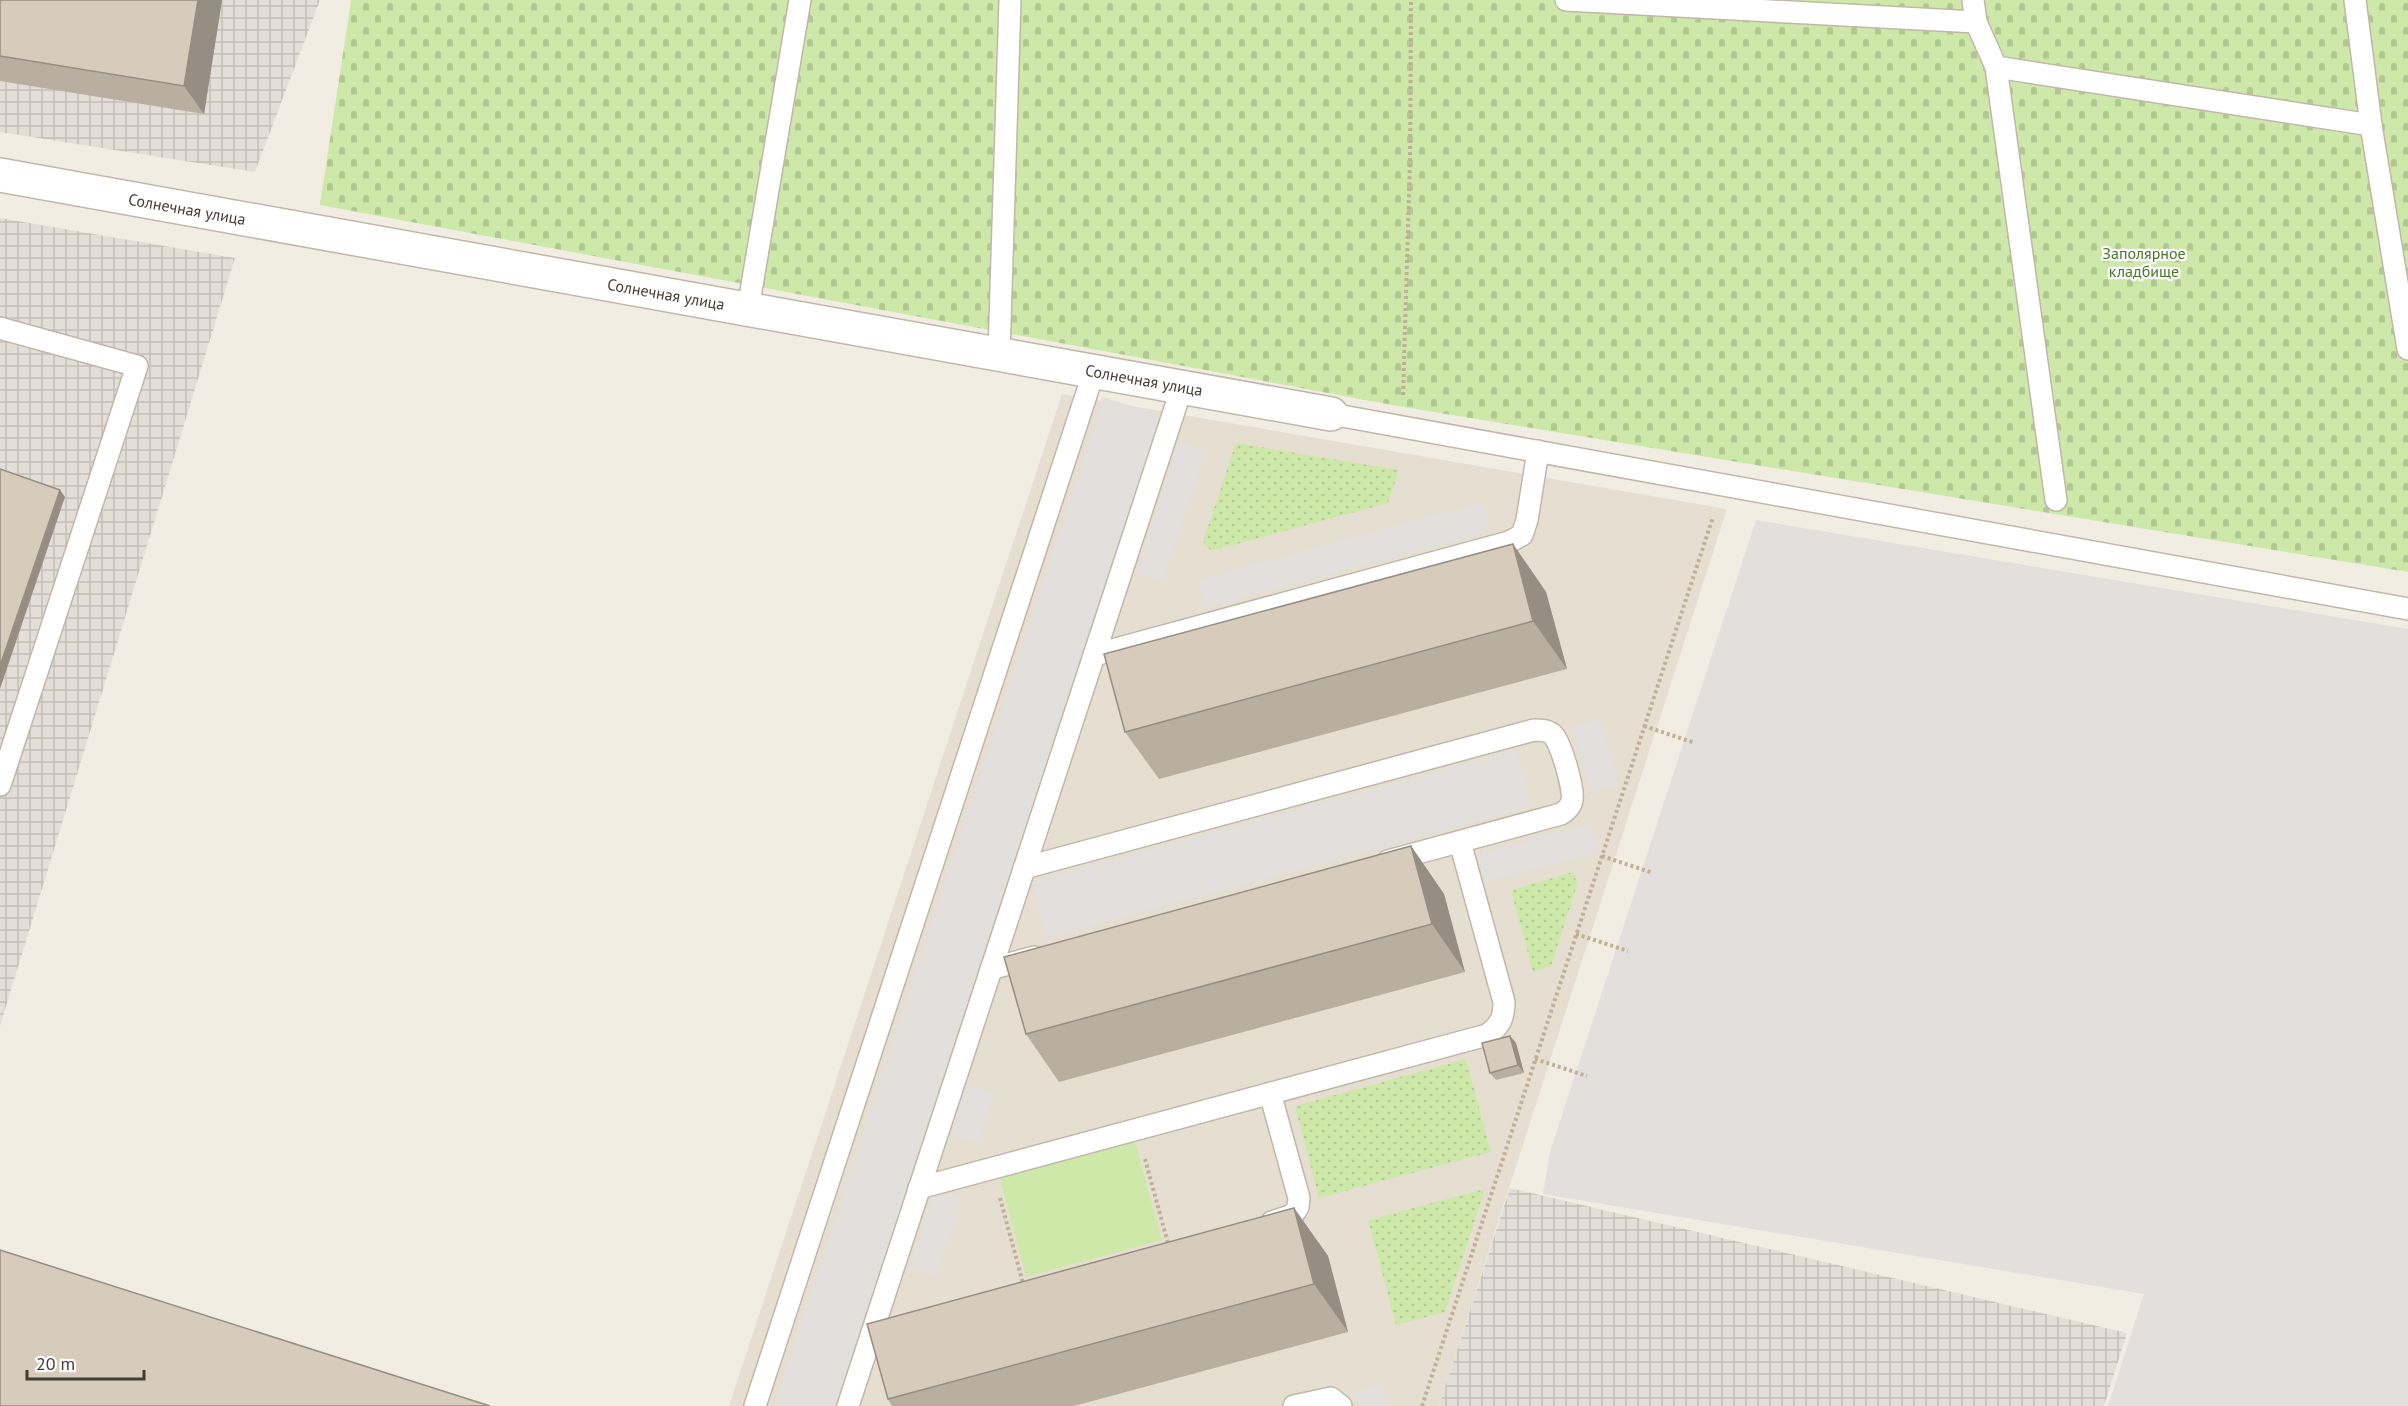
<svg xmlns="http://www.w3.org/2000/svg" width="2408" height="1406" viewBox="0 0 2408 1406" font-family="'PT Sans',sans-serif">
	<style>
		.residential { fill: #e6dfd1 }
		.industrial { fill: url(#industrial-grid) }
		.green { fill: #cee8aa }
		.cemetery { fill: url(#cemetery-stones) }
		.park { fill: url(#park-dots) }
		.parking { fill: #e2dfdc }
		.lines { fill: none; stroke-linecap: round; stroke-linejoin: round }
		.lane-casing { stroke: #c1b7a8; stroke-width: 24 }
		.street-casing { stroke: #c1b7a8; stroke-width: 36 }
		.path { stroke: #c0b096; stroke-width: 4; stroke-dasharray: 3 3; stroke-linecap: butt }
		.lane { stroke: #fff; stroke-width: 21 }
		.street { stroke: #fff; stroke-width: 33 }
		.wall { fill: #b9afa1 }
		.shaded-wall { fill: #968e83 }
		.building { fill: #d7cbbb; stroke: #968e83; stroke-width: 1.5 }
		.labels { text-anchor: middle; stroke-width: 4.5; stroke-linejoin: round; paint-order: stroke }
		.street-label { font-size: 16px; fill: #443d33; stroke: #fff }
		.park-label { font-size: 16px; fill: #477725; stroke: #fff }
	</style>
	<defs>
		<pattern id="industrial-grid" width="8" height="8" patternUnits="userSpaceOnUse" patternTransform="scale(1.5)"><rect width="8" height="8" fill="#e4ded8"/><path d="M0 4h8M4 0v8" fill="none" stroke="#c5bfba"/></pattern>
		<pattern id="cemetery-stones" width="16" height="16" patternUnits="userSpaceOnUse" patternTransform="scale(1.5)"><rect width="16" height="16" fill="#cee8aa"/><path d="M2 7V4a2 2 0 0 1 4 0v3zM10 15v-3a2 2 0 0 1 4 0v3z" fill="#b2c893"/></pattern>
		<pattern id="park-dots" width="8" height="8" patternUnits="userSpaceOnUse" patternTransform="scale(1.5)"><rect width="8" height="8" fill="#cee8aa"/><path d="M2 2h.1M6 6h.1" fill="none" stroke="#b2c893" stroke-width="1.8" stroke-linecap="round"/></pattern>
	</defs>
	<rect width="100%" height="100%" fill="#f2ede3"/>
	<polygon class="residential" points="1062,394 1727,509 1439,1406 729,1406"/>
	<g class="industrial">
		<polygon points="0,0 320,0 255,172 0,132"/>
		<polygon points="0,218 235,258 0,1026"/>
		<polygon points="1510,1188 2127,1333 2104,1406 1439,1406"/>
	</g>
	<polygon class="green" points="1134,1139 1162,1240 1026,1277 999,1175"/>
	<polygon class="cemetery" points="351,0 2408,0 2408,572 1403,407 320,205"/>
	<g class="park">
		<polygon points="1236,443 1399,470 1388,503 1211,551 1203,542"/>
		<polygon points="1574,872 1577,885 1551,966 1533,972 1511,890"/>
		<polygon points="1466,1059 1491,1152 1319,1198 1295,1106"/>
		<polygon points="1485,1189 1445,1312 1396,1325 1368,1220"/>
	</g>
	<g class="parking">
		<polygon points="1103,397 1162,416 838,1406 773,1406"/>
		<polygon points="1178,441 1206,451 1163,581 1136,573"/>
		<polygon points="1483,502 1491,531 1205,608 1197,580"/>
		<polygon points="1756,520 2408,629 2408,1406 2108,1406 2144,1294 1543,1194 1550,1152"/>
		<polygon points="1600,719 1619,784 1590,792 1572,727"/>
		<polygon points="1517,750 1532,807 1046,938 1031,882"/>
		<polygon points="1590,824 1598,852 1485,882 1477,854"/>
		<polygon points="968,1085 995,1094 979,1144 951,1135"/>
		<polygon points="934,1190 961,1199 936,1277 908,1268"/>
		<polygon points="1382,1384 1388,1406 1358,1406 1354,1392"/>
	</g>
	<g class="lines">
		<g class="lane-casing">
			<g id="lane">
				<polyline points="1566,0 1976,22"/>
				<polyline points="1973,0 1976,22 1996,67 2056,500"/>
				<polyline points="2355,0 2371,125 2408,349"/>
				<polyline points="1996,67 2371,125"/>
				<polyline points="748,309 800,0"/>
				<polyline points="0,328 137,366 0,785"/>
				<polyline points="999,354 1010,0"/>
				<polyline points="1331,414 2408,609"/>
				<polyline points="1094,655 1509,542 1522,535 1527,520 1538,451"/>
				<path d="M1024,868L1534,730C1541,730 1547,730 1552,734C1561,741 1574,789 1572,800C1571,807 1566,811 1561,814L1388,861"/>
				<polyline points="991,969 1034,957"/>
				<polyline points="1270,1093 1299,1198 1298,1207 1293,1215 1272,1222"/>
				<path d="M919,1188L1487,1035C1500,1026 1504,1018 1504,1002L1460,842"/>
				<polyline points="755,1406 1094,371"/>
				<polyline points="848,1406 1182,387"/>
				<polyline points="1294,1406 1331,1398 1341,1406"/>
			</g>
		</g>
		<g class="street-casing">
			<polyline id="street" points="0,175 1331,414"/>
		</g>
		<g class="path">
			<polyline points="1403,395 1410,162 1411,0"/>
			<polyline points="1644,726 1695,743"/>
			<polyline points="1602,856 1653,873"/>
			<polyline points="1576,934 1628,951"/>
			<polyline points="1535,1059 1587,1076"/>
			<polyline points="1145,1159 1169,1247"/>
			<polyline points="1000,1198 1024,1287"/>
			<polyline points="1422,1406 1713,517"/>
		</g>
		<use href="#lane" class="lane"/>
		<use href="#street" class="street"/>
	</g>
	<g class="wall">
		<polygon points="0,0 222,0 204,114 0,81"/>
		<polygon points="1513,544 1546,592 1567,669 1159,779 1125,732"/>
		<polygon points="1411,846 1444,894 1465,972 1059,1082 1026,1034"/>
		<polygon points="1510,1036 1516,1043 1524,1073 1496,1080 1490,1073"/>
		<polygon points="1294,1208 1328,1256 1348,1332 1074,1406 892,1406 888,1399"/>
	</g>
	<g class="shaded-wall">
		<polygon points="198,0 222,0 204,114 184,86"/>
		<polygon points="60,490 65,497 0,689 0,666"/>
		<polygon points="1513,544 1546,592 1567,669 1533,621"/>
		<polygon points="1411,846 1444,894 1465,972 1432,924"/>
		<polygon points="1510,1036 1516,1043 1524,1073 1518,1065"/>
		<polygon points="1294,1208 1328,1256 1348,1332 1314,1284"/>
	</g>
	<g class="building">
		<polygon points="0,0 198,0 184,86 0,56"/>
		<polygon points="0,469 60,490 0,666"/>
		<polygon points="1513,544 1533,621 1125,732 1104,654"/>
		<polygon points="1411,846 1432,924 1026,1034 1004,957"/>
		<polygon points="1510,1036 1518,1065 1490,1073 1482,1043"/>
		<polygon points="1294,1208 1314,1284 888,1399 867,1324"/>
		<polygon points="0,1250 490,1406 0,1406"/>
	</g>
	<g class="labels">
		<g class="street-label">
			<text transform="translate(187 209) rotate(10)" y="6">Солнечная улица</text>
			<text transform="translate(666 294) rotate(10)" y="6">Солнечная улица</text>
			<text transform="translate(1144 380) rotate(10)" y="6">Солнечная улица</text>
		</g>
		<g class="park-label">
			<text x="2144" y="259">Заполярное<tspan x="2144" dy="18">кладбище</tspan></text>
		</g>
	</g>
	<path d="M27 1370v9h117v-9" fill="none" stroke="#443d33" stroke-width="3"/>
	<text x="36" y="1370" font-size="18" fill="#443d33" stroke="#ffffff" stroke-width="4.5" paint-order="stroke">20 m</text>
</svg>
